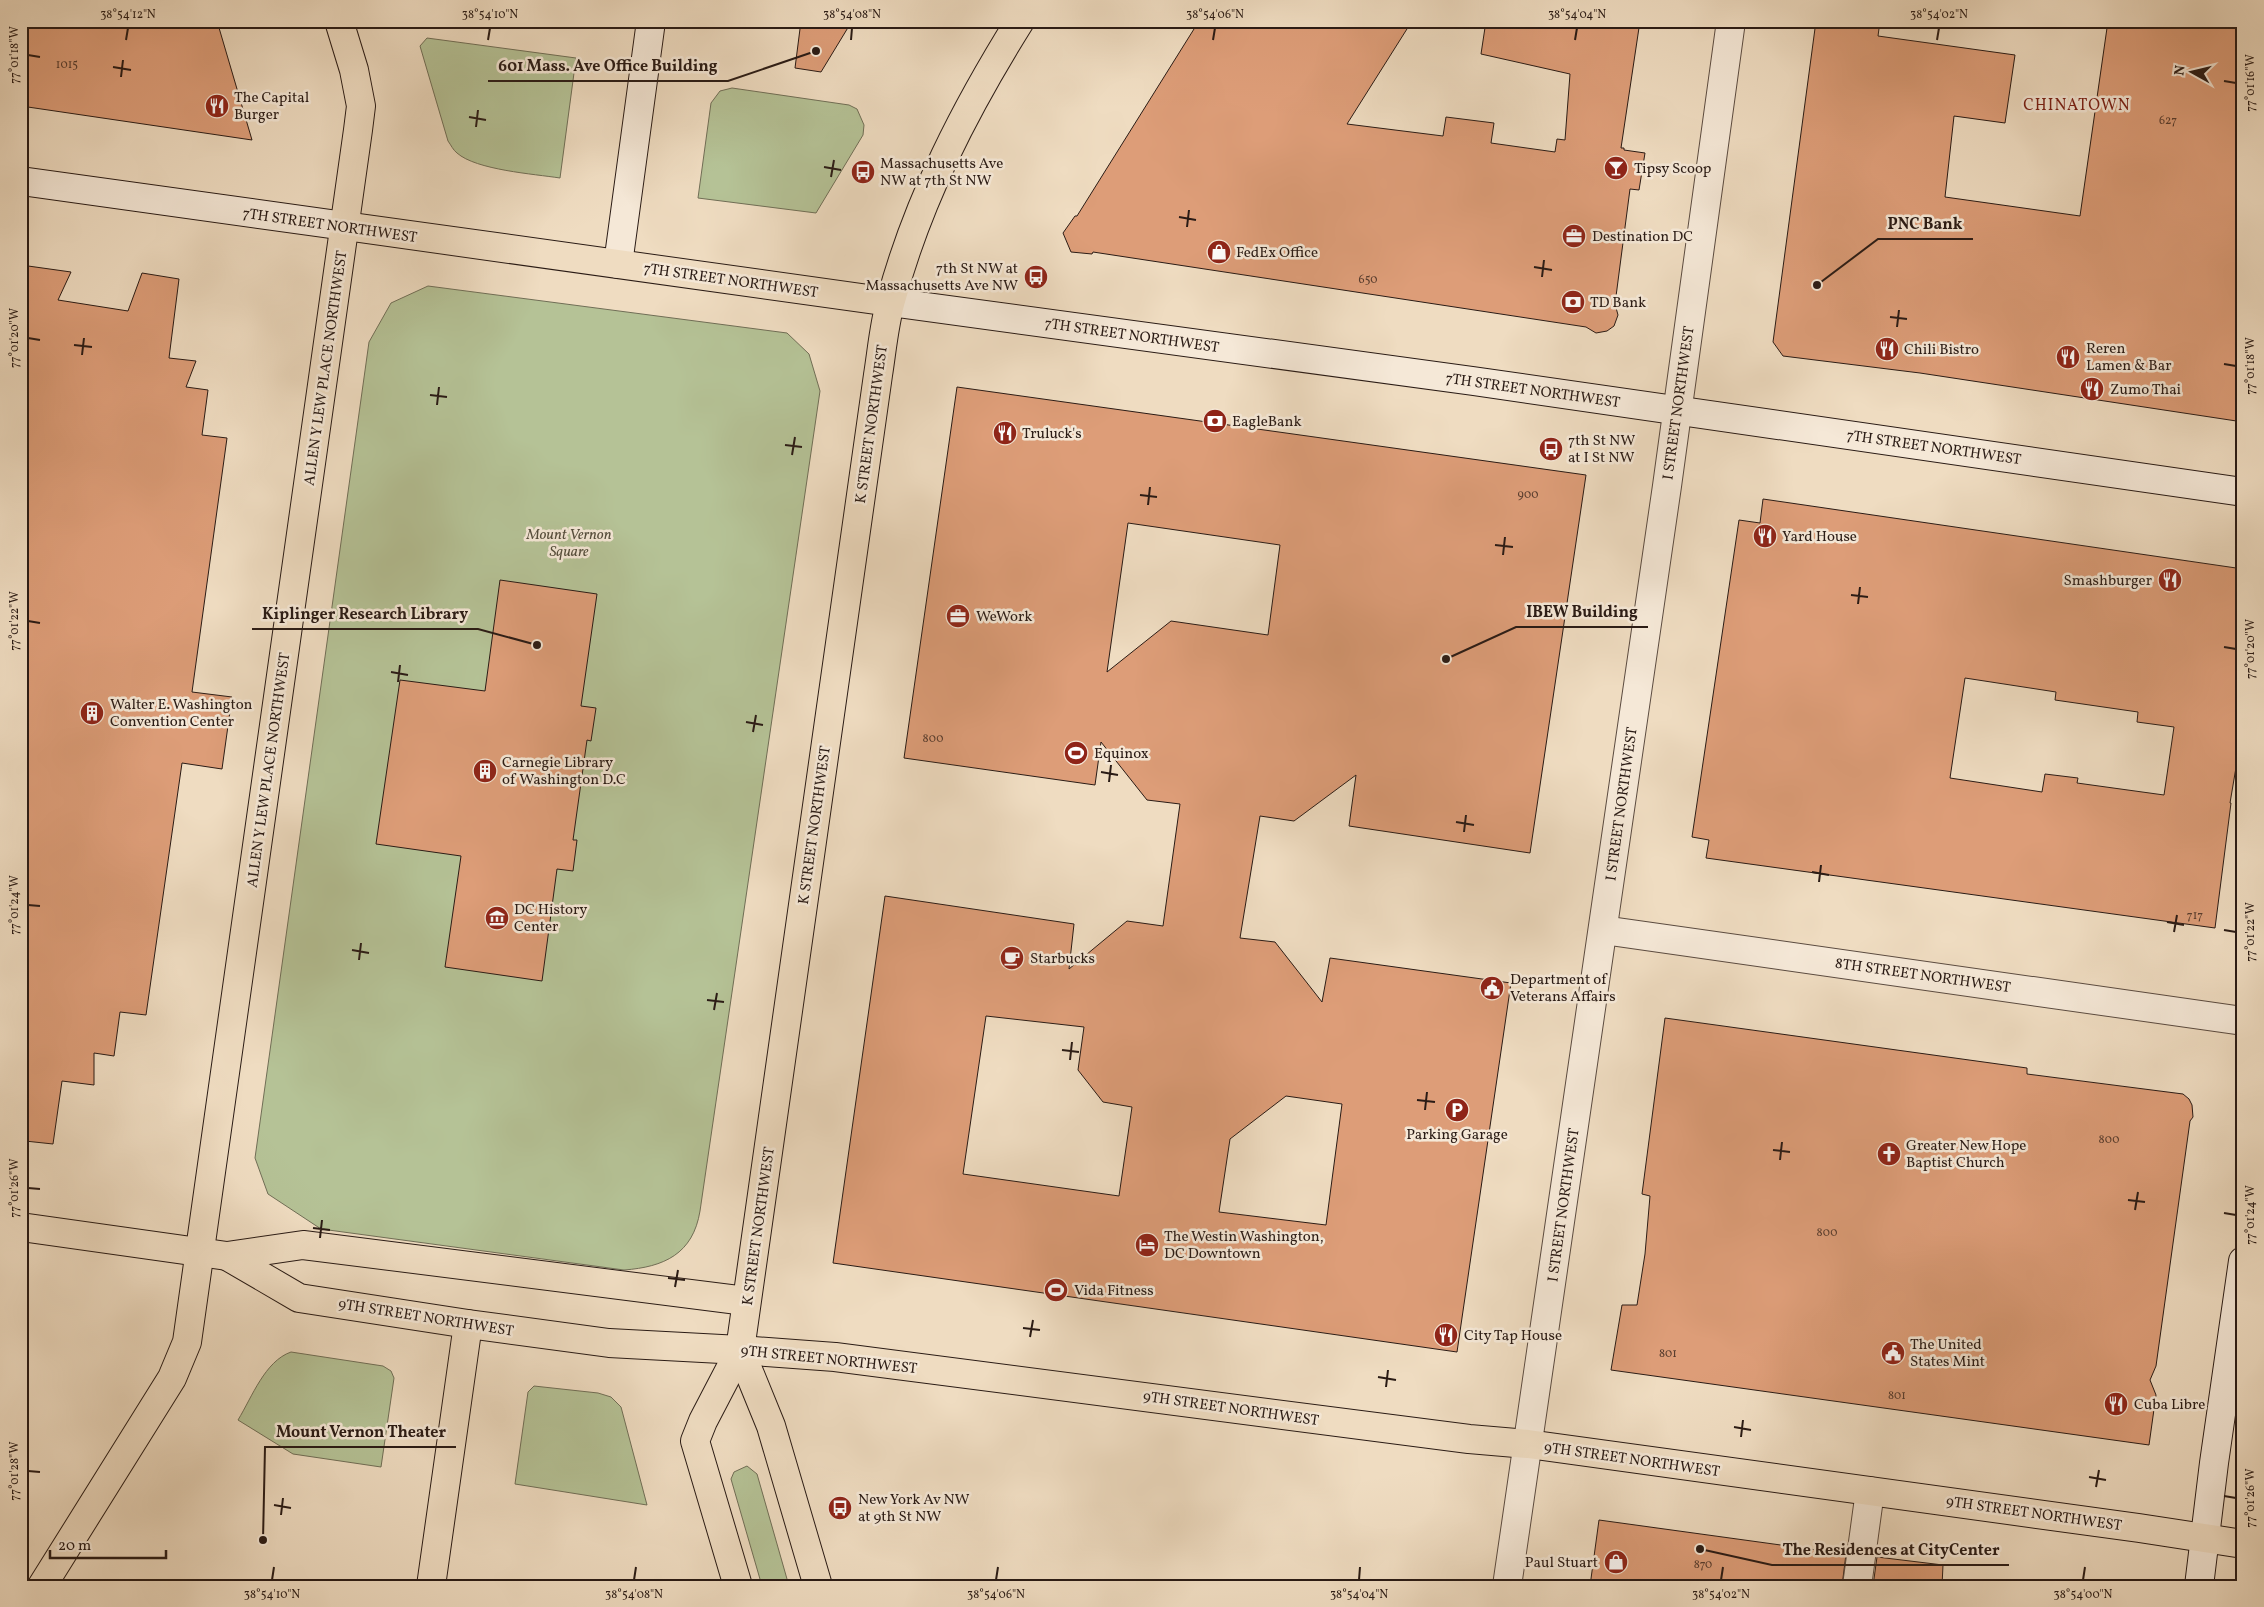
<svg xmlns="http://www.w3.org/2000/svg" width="2264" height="1607" viewBox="0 0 2264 1607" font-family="Vollkorn,serif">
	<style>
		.green { fill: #b5c296; stroke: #706e56 }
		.building { fill: #dd9d78; stroke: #2a1b15; fill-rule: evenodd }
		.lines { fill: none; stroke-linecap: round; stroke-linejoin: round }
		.pedestrian-casing { stroke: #5b4b40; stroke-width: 30 }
		.minor-casing { stroke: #5b4b40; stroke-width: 30 }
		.secondary-casing { stroke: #2a1b15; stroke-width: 30 }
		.primary-casing { stroke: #2a1b15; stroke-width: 30 }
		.pedestrian { stroke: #f5e8d7; stroke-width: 28 }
		.minor { stroke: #f5e8d7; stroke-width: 28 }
		.secondary { stroke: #f5e8d7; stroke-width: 28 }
		.primary { stroke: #efdcc1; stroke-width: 28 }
		.ticks { fill: none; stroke: #2a1b15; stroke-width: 2 }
		.labels { text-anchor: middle; stroke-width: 5; stroke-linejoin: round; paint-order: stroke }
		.number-label { font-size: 12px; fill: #573c2e }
		.poi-label { font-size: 15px; fill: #2a1b15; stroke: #f5e8d7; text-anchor: start }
		.street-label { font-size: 15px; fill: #2a1b15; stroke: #f5e8d7 }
		.park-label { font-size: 15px; font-style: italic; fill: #544d3c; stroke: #f5e8d7 }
		.neighbourhood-label { font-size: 16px; letter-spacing: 1px; fill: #7a1f14; stroke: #f5e8d7 }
		.leader { fill: none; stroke: #2a1b15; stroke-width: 2 }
		.callout-dot { fill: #2a1b15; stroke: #f5e8d7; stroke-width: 2 }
		.callout-label { font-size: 16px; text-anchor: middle; font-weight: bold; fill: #2a1b15; stroke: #f5e8d7; stroke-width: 5; stroke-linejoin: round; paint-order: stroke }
		.neatline { fill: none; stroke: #2a1b15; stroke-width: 2 }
		.ticks-label { font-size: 12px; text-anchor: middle; fill: #2a1b15 }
	</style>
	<rect width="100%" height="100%" fill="#efdcc1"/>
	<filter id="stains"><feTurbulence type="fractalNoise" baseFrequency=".004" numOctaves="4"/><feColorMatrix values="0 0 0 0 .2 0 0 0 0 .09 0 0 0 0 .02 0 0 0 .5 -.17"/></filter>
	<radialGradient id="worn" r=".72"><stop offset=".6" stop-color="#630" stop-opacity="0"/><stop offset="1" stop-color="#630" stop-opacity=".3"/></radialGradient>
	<g class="green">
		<path d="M427,38L576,58L560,178C534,174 476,170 457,153C453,150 451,145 448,141L420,46Z"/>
		<polygon points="732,88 849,105 857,109 864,125 863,135 816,213 698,198 711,103 720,91"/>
		<path d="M428,286L787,333L809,354L820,391L700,1211C693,1254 664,1267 624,1270L321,1229L268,1194L255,1158L369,342L391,303Z"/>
		<path d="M291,1352L383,1366L391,1371L394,1378L381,1467L293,1454L238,1420C252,1397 265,1361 291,1352Z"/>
		<polygon points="534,1386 598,1393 611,1397 621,1407 647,1505 515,1484 528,1392"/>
		<polygon points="747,1466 757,1474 789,1586 762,1586 731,1479 734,1472"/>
	</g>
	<g class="building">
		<polygon points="21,21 217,21 252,140 21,106"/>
		<polygon points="801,21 852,21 821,72 795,68"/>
		<polygon points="1199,21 1412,21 1347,124 1443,136 1446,117 1494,123 1491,143 1555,152 1557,139 1565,140 1570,74 1481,54 1486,21 1640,21 1621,148 1624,148 1624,150 1645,153 1639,190 1630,189 1615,304 1618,315 1614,326 1607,331 1596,333 1586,327 1093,252 1092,254 1071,252 1063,233 1075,216 1077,216"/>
		<polygon points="1816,21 1880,21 1878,36 2015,55 2005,123 1954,116 1945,197 2080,216 2108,21 2243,21 2243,422 1920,373 1783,356 1773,342"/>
		<polygon points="21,265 71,272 58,300 128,311 142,273 179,279 169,358 196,361 186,387 208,390 202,435 227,438 192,692 232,697 222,769 182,763 146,1015 120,1012 114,1056 94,1053 94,1085 62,1081 53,1144 25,1141 21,1108"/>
		<path d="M957,387L1586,475L1530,853L1349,826L1356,775L1294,821L1260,816L1240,938L1275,942L1322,1002L1330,958L1511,983L1457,1352L833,1263L885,896L1074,924L1069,969L1127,921L1163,926L1180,804L1147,800L1101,742L1095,785L904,758ZM1128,523L1280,545L1268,635L1171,621L1107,672ZM986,1016L1084,1027L1078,1070L1103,1102L1132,1107L1119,1196L963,1174ZM1286,1096L1342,1104L1326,1225L1219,1212L1230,1139Z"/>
		<path d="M1763,499L2243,569V726L2230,803H2231L2215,928L1706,858L1709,840L1692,837L1739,520L1760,523ZM1965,678L2056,692L2055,700L2138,712L2137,722L2174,727L2164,795L2077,783L2078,778L2045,774L2042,792L1950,778Z"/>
		<polygon points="500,580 597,594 581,706 596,708 591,741 587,740 573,840 577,840 573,871 557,869 542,981 445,967 461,856 376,844 400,680 485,691"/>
		<polygon points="1665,1018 2027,1068 2027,1074 2183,1094 2189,1099 2192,1105 2193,1117 2190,1121 2156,1366 2150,1380 2156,1395 2149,1445 1611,1370 1622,1305 1637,1305 1645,1254 1650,1196 1642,1194"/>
		<polygon points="1599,1520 1846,1554 1842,1586 1590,1586"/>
		<polygon points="1877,1557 1943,1565 1942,1586 1873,1586"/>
	</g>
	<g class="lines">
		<g class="pedestrian-casing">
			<polyline id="pedestrian" points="1857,1586 1870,1491"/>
		</g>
		<g class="minor-casing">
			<g id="minor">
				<polyline points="1603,930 2243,1021"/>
				<polyline points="1507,1586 1667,486 1731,21"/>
			</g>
		</g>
		<g class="secondary-casing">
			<g id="secondary">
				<polyline points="21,181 345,226"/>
				<polyline points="618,264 651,21"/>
				<polyline points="890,302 1473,381 2243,492"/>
				<polyline points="2199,1586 2214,1463 2243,1261"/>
			</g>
		</g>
		<g class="primary-casing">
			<g id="primary">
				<polyline points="345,226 890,302"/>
				<polyline points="21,1227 227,1256 303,1245 746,1301"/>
				<polyline points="227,1256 299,1298 468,1324 609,1343 740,1350 835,1357 1469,1439 1528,1444 2139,1528 2243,1544"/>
				<polyline points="740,1350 771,1426 818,1586"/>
				<polyline points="42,1586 172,1378 187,1342 358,130 361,106 354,70 339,21"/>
				<polyline points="431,1586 468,1324"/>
				<path d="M738,1586L695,1441L703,1421L740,1350L878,375C882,350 884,324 891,300C918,200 965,109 1020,21"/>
			</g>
		</g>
		<use href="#pedestrian" class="pedestrian"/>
		<use href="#minor" class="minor"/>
		<use href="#secondary" class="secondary"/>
		<use href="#primary" class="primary"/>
	</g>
	<path class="ticks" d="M126,40L128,28M488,40L490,28M851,40L852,28M1213,40L1215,28M1575,40L1577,28M1937,40L1939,28M28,55L40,57M113,67L131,70M121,77L123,60M2224,81L2236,83M469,117L486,120M476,127L478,110M824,167L841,170M831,177L834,160M1179,217L1196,220M1187,227L1189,210M1534,267L1552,270M1542,277L1544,260M1890,317L1907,319M1897,327L1899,310M28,338L40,340M74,345L92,347M82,355L84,338M2224,364L2236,366M430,395L447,397M437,405L439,387M785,445L802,447M792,455L795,437M1140,495L1157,497M1148,505L1150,487M1495,545L1513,547M1503,555L1505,537M1851,595L1868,597M1858,604L1860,587M28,621L40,623M2224,647L2236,649M391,672L408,675M398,682L400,665M746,722L763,725M753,732L756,715M1101,772L1118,775M1109,782L1111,765M1456,822L1474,825M1464,832L1466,815M1812,872L1829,875M1819,882L1821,865M28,905L40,906M2167,922L2184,925M2224,930L2236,932M2174,932L2177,915M352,950L369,953M359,960L361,943M707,1000L724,1002M714,1010L717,993M1062,1050L1079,1052M1070,1060L1072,1042M1417,1100L1435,1102M1425,1110L1427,1092M1773,1150L1790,1152M1780,1160L1782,1142M28,1188L40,1189M2128,1200L2145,1202M2135,1210L2138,1192M2224,1213L2236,1215M313,1228L330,1230M320,1238L322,1220M668,1278L685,1280M675,1287L678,1270M1023,1328L1040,1330M1030,1337L1033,1320M1378,1377L1396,1380M1386,1387L1388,1370M1734,1427L1751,1430M1741,1437L1743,1420M28,1471L40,1472M2089,1477L2106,1480M2096,1487L2099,1470M2224,1496L2236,1498M274,1505L291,1508M281,1515L283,1498M272,1580L274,1567M634,1580L636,1567M996,1580L998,1567M1359,1580L1360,1567M1721,1580L1723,1567M2083,1580L2085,1567"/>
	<defs>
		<g id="restaurant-disc" transform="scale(1.25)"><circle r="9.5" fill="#8f2418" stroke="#f5e8d7"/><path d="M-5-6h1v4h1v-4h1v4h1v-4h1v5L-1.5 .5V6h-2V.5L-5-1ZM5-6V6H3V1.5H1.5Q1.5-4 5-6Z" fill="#fff"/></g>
		<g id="bar-disc" transform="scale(1.25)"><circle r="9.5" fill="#8f2418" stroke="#f5e8d7"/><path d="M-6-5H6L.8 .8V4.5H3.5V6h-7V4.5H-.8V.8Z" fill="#fff"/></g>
		<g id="bus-disc" transform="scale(1.25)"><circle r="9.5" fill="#8f2418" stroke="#f5e8d7"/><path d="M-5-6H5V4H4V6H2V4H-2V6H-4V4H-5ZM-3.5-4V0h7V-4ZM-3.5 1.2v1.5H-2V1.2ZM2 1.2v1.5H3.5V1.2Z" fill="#fff"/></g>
		<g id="office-disc" transform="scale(1.25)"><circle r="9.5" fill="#8f2418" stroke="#f5e8d7"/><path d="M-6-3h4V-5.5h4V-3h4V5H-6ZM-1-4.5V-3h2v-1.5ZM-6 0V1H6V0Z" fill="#fff"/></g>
		<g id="shop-disc" transform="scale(1.25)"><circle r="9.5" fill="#8f2418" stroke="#f5e8d7"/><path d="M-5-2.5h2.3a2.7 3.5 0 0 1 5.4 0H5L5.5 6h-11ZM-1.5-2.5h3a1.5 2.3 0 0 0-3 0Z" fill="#fff"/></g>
		<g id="bank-disc" transform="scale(1.25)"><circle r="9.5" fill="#8f2418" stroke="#f5e8d7"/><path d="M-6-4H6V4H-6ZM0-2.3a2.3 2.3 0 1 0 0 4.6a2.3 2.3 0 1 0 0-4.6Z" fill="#fff"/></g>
		<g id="building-disc" transform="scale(1.25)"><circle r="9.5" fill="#8f2418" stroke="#f5e8d7"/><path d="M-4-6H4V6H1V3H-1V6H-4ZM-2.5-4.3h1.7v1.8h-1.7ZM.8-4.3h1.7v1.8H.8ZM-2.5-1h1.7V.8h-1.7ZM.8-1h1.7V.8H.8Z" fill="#fff"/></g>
		<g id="stadium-disc" transform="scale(1.25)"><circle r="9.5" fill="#8f2418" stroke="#f5e8d7"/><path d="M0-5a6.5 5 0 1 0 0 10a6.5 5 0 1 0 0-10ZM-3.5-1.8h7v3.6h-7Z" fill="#fff"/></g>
		<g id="museum-disc" transform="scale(1.25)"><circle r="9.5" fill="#8f2418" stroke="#f5e8d7"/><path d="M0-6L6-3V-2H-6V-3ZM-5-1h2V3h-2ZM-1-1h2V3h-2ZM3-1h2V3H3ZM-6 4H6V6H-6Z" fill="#fff"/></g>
		<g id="cafe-disc" transform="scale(1.25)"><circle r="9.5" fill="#8f2418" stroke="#f5e8d7"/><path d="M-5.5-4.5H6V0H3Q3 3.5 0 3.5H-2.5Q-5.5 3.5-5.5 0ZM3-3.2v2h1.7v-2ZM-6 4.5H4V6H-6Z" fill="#fff"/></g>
		<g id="civic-disc" transform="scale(1.25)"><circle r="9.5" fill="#8f2418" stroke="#f5e8d7"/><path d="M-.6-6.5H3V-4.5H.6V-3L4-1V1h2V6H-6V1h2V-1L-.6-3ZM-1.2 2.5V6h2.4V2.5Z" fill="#fff"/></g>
		<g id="parking-disc" transform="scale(1.25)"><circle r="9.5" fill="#8f2418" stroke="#f5e8d7"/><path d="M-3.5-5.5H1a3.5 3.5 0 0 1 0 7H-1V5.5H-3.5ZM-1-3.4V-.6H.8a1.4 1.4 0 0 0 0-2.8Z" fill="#fff"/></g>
		<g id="church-disc" transform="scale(1.25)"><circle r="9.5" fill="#8f2418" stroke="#f5e8d7"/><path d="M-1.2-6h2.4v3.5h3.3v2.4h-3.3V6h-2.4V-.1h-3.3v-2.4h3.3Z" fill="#fff"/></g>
		<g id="hotel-disc" transform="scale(1.25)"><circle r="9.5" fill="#8f2418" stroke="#f5e8d7"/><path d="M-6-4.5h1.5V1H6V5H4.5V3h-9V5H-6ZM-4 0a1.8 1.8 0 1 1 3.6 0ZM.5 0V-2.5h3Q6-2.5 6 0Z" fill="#fff"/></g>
	</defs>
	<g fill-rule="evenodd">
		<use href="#restaurant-disc" x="217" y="106"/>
		<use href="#bar-disc" x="1616" y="168"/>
		<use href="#bus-disc" x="863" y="172"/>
		<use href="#office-disc" x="1574" y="236"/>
		<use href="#shop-disc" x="1219" y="252"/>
		<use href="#bus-disc" x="1036" y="277"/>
		<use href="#bank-disc" x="1573" y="302"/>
		<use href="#restaurant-disc" x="1887" y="349"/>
		<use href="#restaurant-disc" x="2068" y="357"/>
		<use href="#restaurant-disc" x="2092" y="389"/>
		<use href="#bank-disc" x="1215" y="421"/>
		<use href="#restaurant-disc" x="1005" y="433"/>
		<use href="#bus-disc" x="1551" y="449"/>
		<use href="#restaurant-disc" x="1765" y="536"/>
		<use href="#restaurant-disc" x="2170" y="580"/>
		<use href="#office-disc" x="958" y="616"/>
		<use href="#building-disc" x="92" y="713"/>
		<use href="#stadium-disc" x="1076" y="753"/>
		<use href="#building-disc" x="485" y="771"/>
		<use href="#museum-disc" x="497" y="918"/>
		<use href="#cafe-disc" x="1012" y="958"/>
		<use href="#civic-disc" x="1492" y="988"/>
		<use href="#parking-disc" x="1457" y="1110"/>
		<use href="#church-disc" x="1889" y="1154"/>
		<use href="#hotel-disc" x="1147" y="1245"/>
		<use href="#stadium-disc" x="1056" y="1290"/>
		<use href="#restaurant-disc" x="1446" y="1335"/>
		<use href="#civic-disc" x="1893" y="1353"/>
		<use href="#restaurant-disc" x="2116" y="1404"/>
		<use href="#bus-disc" x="840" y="1508"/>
		<use href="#shop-disc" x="1616" y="1562"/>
	</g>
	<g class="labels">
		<g class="number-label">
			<text x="67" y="68">1015</text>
			<text x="2168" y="124">627</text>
			<text x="1368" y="283">650</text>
			<text x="1528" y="498">900</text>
			<text x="933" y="742">800</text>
			<text x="2195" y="919">717</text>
			<text x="2109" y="1143">800</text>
			<text x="1827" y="1236">800</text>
			<text x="1668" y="1357">801</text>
			<text x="1897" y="1399">801</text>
			<text x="1703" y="1568">870</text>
		</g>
		<g class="poi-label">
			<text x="234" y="102">The Capital<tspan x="234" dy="17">Burger</tspan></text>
			<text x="880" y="168">Massachusetts Ave<tspan x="880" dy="17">NW at 7th St NW</tspan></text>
			<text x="1634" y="173">Tipsy Scoop</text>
			<text x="1592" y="241">Destination DC</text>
			<text x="1236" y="257">FedEx Office</text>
			<text x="1018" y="273" text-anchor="end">7th St NW at<tspan x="1018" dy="17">Massachusetts Ave NW</tspan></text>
			<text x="1590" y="307">TD Bank</text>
			<text x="2086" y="353">Reren<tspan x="2086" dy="17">Lamen &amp; Bar</tspan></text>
			<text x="1904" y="354">Chili Bistro</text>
			<text x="2110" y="394">Zumo Thai</text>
			<text x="1232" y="426">EagleBank</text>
			<text x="1022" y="438">Truluck's</text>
			<text x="1568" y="445">7th St NW<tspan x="1568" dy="17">at I St NW</tspan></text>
			<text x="1782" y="541">Yard House</text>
			<text x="2152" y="585" text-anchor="end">Smashburger</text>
			<text x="976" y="621">WeWork</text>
			<text x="110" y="709">Walter E. Washington<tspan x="110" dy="17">Convention Center</tspan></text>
			<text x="1094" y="758">Equinox</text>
			<text x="502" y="767">Carnegie Library<tspan x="502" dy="17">of Washington D.C</tspan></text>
			<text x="514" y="914">DC History<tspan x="514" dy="17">Center</tspan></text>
			<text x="1030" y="963">Starbucks</text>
			<text x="1510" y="984">Department of<tspan x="1510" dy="17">Veterans Affairs</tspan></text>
			<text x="1457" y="1139" text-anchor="middle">Parking Garage</text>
			<text x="1906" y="1150">Greater New Hope<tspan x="1906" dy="17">Baptist Church</tspan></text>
			<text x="1164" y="1241">The Westin Washington,<tspan x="1164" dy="17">DC Downtown</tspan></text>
			<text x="1074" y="1295">Vida Fitness</text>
			<text x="1464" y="1340">City Tap House</text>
			<text x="1910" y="1349">The United<tspan x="1910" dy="17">States Mint</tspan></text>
			<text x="2134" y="1409">Cuba Libre</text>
			<text x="858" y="1504">New York Av NW<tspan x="858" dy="17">at 9th St NW</tspan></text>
			<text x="1598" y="1567" text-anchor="end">Paul Stuart</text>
		</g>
		<g class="street-label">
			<text transform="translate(330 225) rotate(8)" y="5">7TH STREET NORTHWEST</text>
			<text transform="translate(731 280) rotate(8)" y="5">7TH STREET NORTHWEST</text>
			<text transform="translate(1132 335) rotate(8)" y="5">7TH STREET NORTHWEST</text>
			<text transform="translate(325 368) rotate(-82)" y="5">ALLEN Y LEW PLACE NORTHWEST</text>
			<text transform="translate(1533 390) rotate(8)" y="5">7TH STREET NORTHWEST</text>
			<text transform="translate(1678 403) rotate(-82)" y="5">I STREET NORTHWEST</text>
			<text transform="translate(871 424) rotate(-82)" y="5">K STREET NORTHWEST</text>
			<text transform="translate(1934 447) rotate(8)" y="5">7TH STREET NORTHWEST</text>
			<text transform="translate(268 770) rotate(-82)" y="5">ALLEN Y LEW PLACE NORTHWEST</text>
			<text transform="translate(1621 804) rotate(-82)" y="5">I STREET NORTHWEST</text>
			<text transform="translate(814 825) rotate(-82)" y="5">K STREET NORTHWEST</text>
			<text transform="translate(1923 975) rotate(8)" y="5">8TH STREET NORTHWEST</text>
			<text transform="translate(1563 1205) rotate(-82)" y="5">I STREET NORTHWEST</text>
			<text transform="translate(758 1226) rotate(-82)" y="5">K STREET NORTHWEST</text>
			<text transform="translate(426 1317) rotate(9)" y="5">9TH STREET NORTHWEST</text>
			<text transform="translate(829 1359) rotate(6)" y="5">9TH STREET NORTHWEST</text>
			<text transform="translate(1231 1408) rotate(8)" y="5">9TH STREET NORTHWEST</text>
			<text transform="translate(1632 1459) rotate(8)" y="5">9TH STREET NORTHWEST</text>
			<text transform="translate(2034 1513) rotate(8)" y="5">9TH STREET NORTHWEST</text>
		</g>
		<g class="park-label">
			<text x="569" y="539">Mount Vernon<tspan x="569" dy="17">Square</tspan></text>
		</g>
		<g class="neighbourhood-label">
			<text x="2077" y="110">CHINATOWN</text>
		</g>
	</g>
	<path class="leader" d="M816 51L728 81H488M1817 285L1878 239H1973M1446 659L1516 627H1648M537 645L478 629H252M263 1540L265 1447H456M1700 1549L1772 1565H2009"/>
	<g class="callout-dot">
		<circle cx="816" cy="51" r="5"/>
		<circle cx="1817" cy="285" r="5"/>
		<circle cx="1446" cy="659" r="5"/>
		<circle cx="537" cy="645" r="5"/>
		<circle cx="263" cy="1540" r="5"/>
		<circle cx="1700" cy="1549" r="5"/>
	</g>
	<g class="callout-label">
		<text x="608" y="71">601 Mass. Ave Office Building</text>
		<text x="1925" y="229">PNC Bank</text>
		<text x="1582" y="617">IBEW Building</text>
		<text x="365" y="619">Kiplinger Research Library</text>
		<text x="361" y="1437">Mount Vernon Theater</text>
		<text x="1891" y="1555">The Residences at CityCenter</text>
	</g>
	<rect width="2264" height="1607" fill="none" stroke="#efdcc1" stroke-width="55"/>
	<g transform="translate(2192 72) rotate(278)" stroke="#f5e8d7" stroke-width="4" paint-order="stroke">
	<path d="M0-4L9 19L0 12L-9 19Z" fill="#2a1b15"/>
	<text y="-8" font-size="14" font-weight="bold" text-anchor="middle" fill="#2a1b15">N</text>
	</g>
	<path d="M50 1550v8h116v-8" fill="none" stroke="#2a1b15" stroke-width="2.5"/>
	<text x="58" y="1550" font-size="15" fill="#2a1b15" stroke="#f5e8d7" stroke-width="4" paint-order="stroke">20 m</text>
	<rect x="28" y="28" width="2208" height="1552" class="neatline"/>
	<g class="ticks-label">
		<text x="128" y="18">38°54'12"N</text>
		<text x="490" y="18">38°54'10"N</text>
		<text x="852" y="18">38°54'08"N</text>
		<text x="1215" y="18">38°54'06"N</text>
		<text x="1577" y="18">38°54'04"N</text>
		<text x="1939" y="18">38°54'02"N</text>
		<text transform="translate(14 55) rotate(-90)" y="4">77°01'18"W</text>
		<text transform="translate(2250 83) rotate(-90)" y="4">77°01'16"W</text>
		<text transform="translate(14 338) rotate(-90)" y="4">77°01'20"W</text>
		<text transform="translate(2250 366) rotate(-90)" y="4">77°01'18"W</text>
		<text transform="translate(14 621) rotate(-90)" y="4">77°01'22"W</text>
		<text transform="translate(2250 649) rotate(-90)" y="4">77°01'20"W</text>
		<text transform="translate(14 905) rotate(-90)" y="4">77°01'24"W</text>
		<text transform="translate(2250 932) rotate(-90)" y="4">77°01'22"W</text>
		<text transform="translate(14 1188) rotate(-90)" y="4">77°01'26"W</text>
		<text transform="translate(2250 1215) rotate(-90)" y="4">77°01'24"W</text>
		<text transform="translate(14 1471) rotate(-90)" y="4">77°01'28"W</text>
		<text transform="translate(2250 1498) rotate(-90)" y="4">77°01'26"W</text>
		<text x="272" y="1598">38°54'10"N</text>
		<text x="634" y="1598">38°54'08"N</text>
		<text x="996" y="1598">38°54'06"N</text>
		<text x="1359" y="1598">38°54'04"N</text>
		<text x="1721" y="1598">38°54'02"N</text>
		<text x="2083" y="1598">38°54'00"N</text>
	</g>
	<rect width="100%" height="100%" filter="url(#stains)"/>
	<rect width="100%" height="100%" fill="url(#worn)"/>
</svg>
